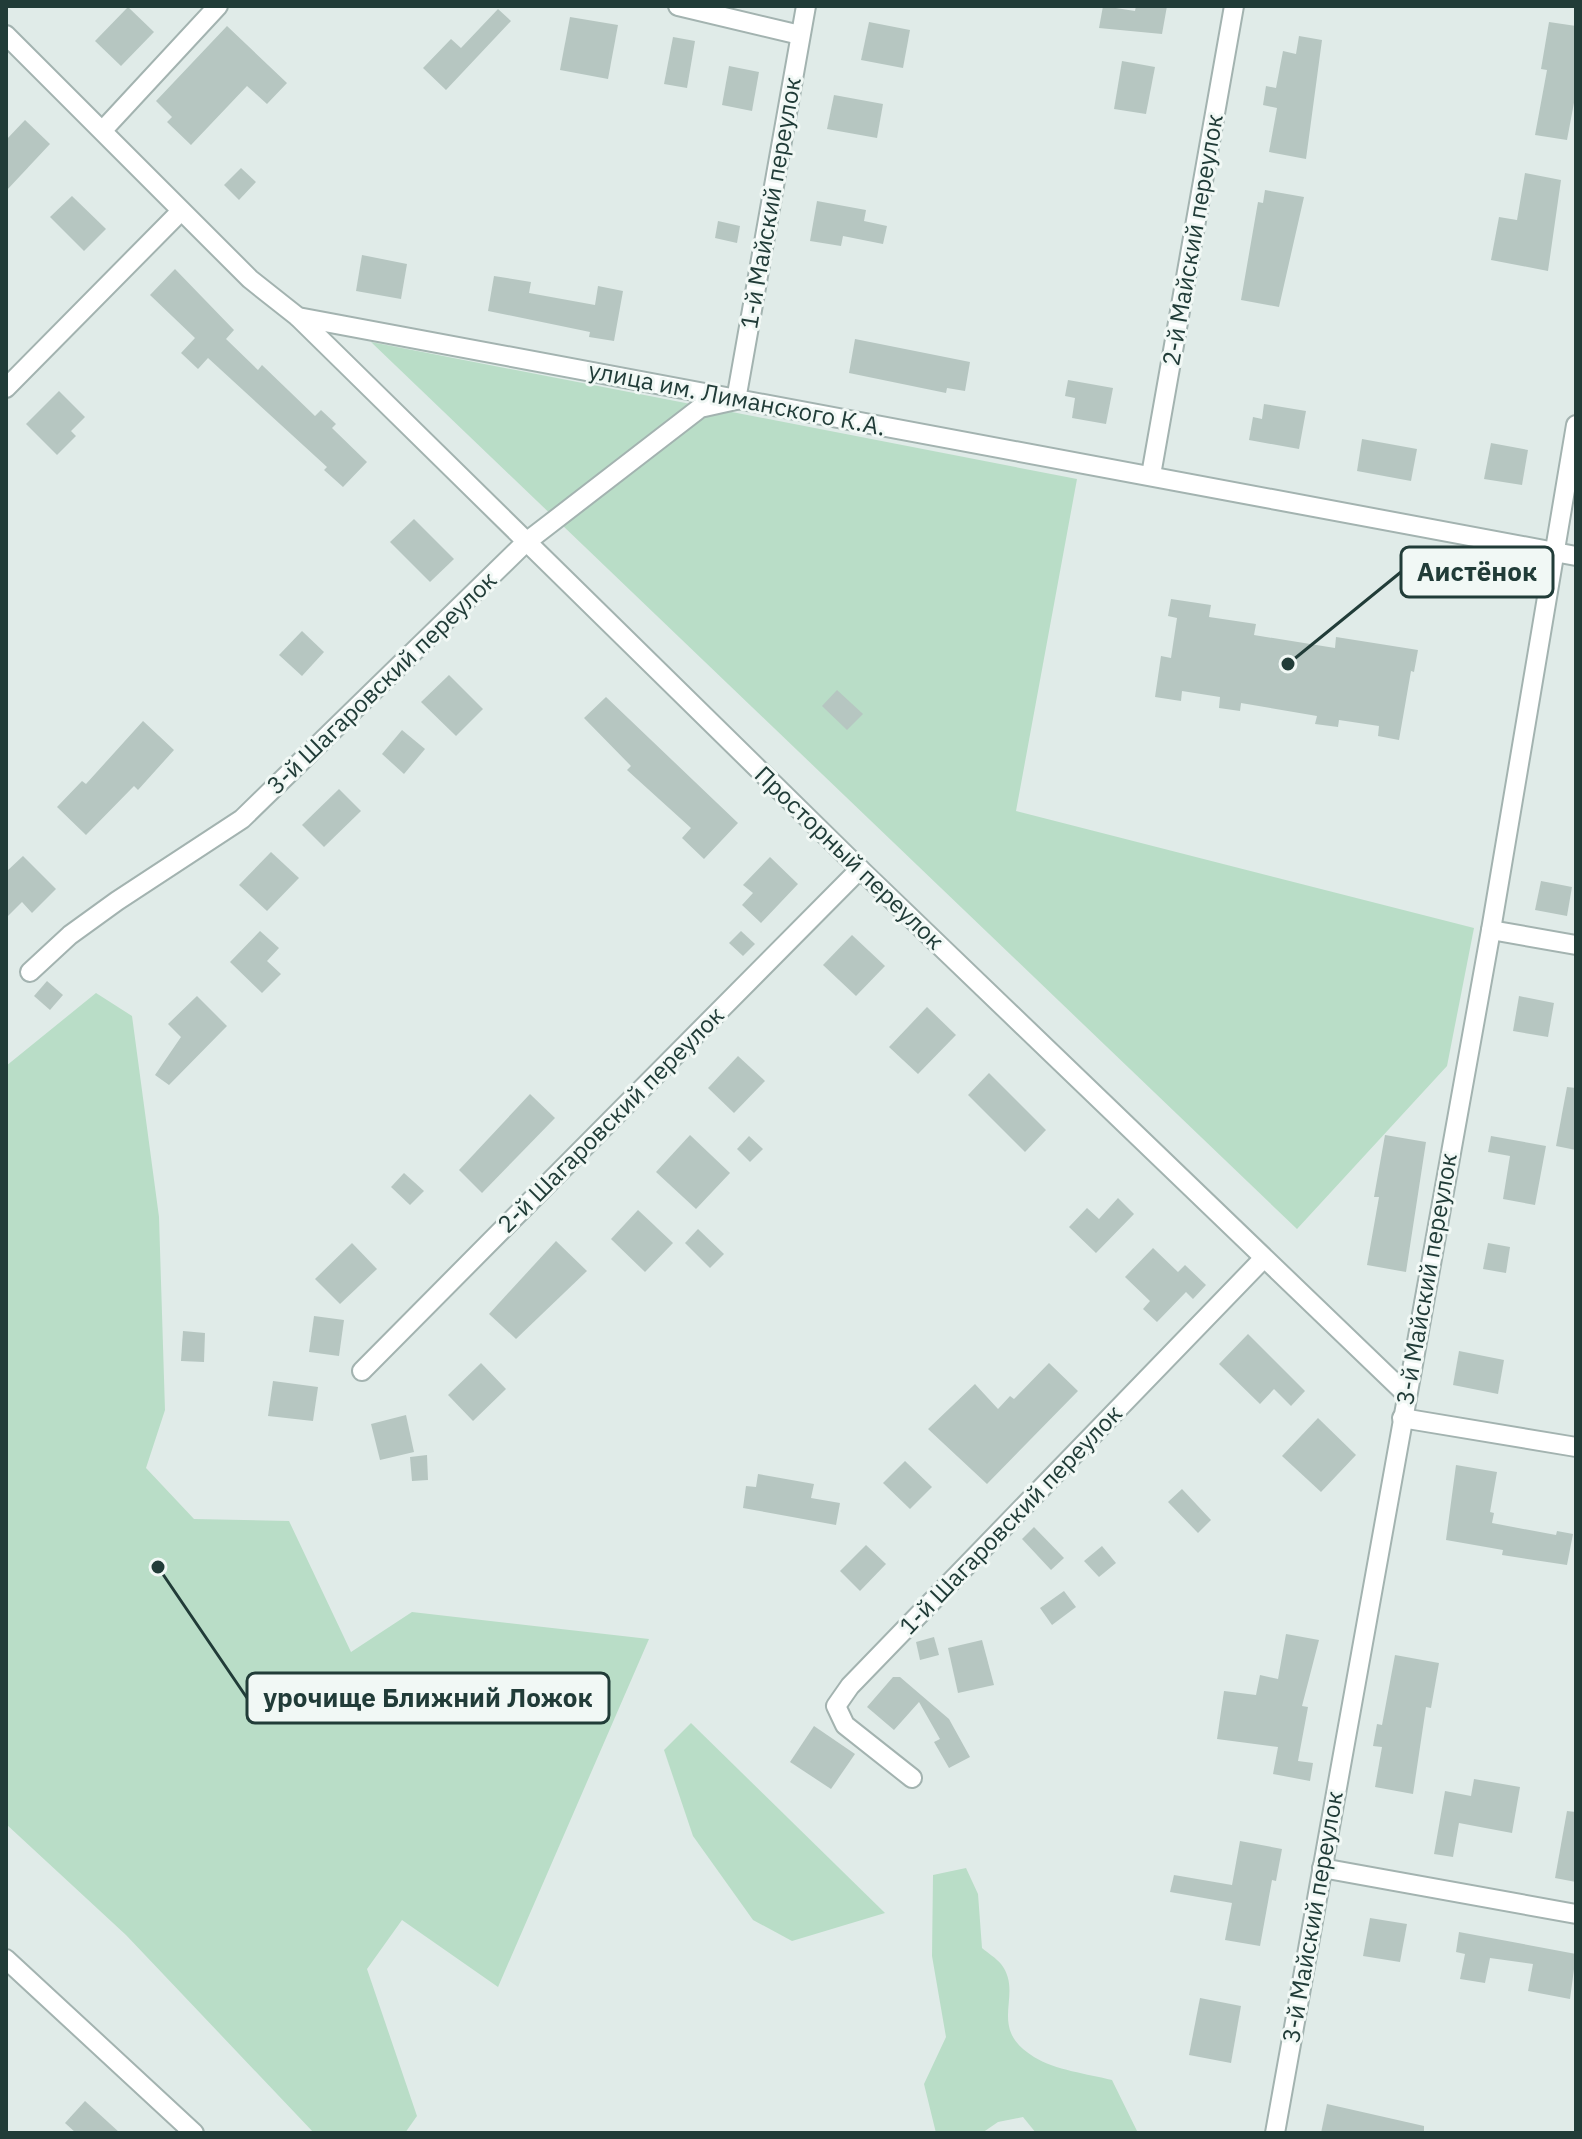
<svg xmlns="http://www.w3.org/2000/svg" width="1582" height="2139" viewBox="0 0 1582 2139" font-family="'IBM Plex Sans',sans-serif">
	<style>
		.green { fill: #b9ddc7 }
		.building { fill: #b6c6c1 }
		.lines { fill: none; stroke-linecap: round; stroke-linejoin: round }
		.minor-casing { stroke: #a3b3b0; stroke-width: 22 }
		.minor { stroke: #fff; stroke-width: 18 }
		.labels { text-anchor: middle; stroke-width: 6; stroke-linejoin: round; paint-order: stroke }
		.street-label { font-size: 24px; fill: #213c38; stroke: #f1f8f5 }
		.leader { fill: none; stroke: #213c38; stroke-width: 3 }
		.callout-dot { fill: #213c38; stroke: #f1f8f5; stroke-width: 3 }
		.callout { fill: #f1f8f5; stroke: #213c38; stroke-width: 3 }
		.callout-label { font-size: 26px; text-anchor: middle; font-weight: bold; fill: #213c38 }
	</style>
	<rect width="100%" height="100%" fill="#e0ebe8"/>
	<g class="green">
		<polygon points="371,342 1077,479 1016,811 1474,928 1447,1066 1297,1229"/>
		<polygon points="96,993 132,1016 159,1217 165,1410 146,1468 194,1519 289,1521 351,1652 412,1612 649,1639 498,1987 402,1920 367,1969 417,2116 405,2133 314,2133 126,1935 6,1824 6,1066"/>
		<polygon points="691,1723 885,1913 792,1941 753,1920 693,1836 664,1750"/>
		<path d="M966,1868L978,1894L982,1948C988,1953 996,1958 1001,1964C1025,1995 985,2027 1034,2057C1055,2070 1088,2074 1112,2080L1138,2133H1036L1023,2117L998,2122L982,2133H936L924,2084L946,2037L932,1956L933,1875Z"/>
	</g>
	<g class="building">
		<polygon points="1103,6 1135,11 1136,6 1167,6 1162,34 1099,28"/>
		<polygon points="128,7 154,32 121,66 95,41"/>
		<polygon points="498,9 511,21 446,90 423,68 451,39 461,48"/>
		<polygon points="570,17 618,25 608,79 560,70"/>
		<polygon points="869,22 910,30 903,68 861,60"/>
		<polygon points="1549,22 1576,26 1576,92 1567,140 1535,135 1547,70 1541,69"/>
		<polygon points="227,26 287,83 267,104 247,86 191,145 167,122 172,117 156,101"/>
		<polygon points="1299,36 1322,40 1306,159 1269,152 1277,108 1263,105 1266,86 1276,88 1283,51 1296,54"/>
		<polygon points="673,37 695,41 687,88 664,84"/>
		<polygon points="1122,61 1155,67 1146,114 1114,109"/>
		<polygon points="729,66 759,72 752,111 722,105"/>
		<polygon points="834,95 883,104 877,138 827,129"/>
		<polygon points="25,120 50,144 6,191 6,140"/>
		<polygon points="241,168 256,182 239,200 224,185"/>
		<polygon points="1525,173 1561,180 1548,271 1491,260 1499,217 1517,220"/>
		<polygon points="1265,190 1304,197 1279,307 1241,300 1258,202 1263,203"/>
		<polygon points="72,196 106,229 84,251 50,217"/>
		<polygon points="817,201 866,210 864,221 887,226 883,244 843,236 841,246 810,241"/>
		<polygon points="718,221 740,226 737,243 715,238"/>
		<polygon points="362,255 407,264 401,299 356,291"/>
		<polygon points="175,269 234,330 226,339 258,370 262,365 315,416 321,410 336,424 332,428 367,462 343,487 324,470 327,467 208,358 198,369 181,353 195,338 150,295"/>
		<polygon points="494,276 531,282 529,293 595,305 598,286 623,291 614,341 589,337 590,332 488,311"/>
		<polygon points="855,339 970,362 965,391 947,388 946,393 849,373"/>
		<polygon points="1068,380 1113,388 1106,424 1072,418 1075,398 1065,396"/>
		<polygon points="59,391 85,417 71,431 76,436 57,455 26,424"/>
		<polygon points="1264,404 1306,411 1299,449 1249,440 1253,417 1262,419"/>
		<polygon points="1362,439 1417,449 1411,481 1357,471"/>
		<polygon points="1491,443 1528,450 1522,485 1484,479"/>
		<polygon points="414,519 454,559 430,582 390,542"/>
		<polygon points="1171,599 1211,605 1209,617 1256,624 1254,635 1335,648 1336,637 1418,650 1414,672 1411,671 1399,740 1378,736 1379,726 1339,720 1338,727 1315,724 1317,716 1241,703 1240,711 1219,708 1220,697 1182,691 1181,701 1155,697 1161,656 1171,658 1177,618 1168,616"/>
		<polygon points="302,631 324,652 302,676 279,655"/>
		<polygon points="449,675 483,709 456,736 421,702"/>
		<polygon points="837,690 863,714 847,730 822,706"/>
		<polygon points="606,697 738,823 704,859 682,838 691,828 627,770 631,766 584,718"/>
		<polygon points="143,721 174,750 138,790 134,786 86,835 57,807 82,781 86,784"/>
		<polygon points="402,730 425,749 404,774 382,754"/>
		<polygon points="339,789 361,811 324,847 302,825"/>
		<polygon points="271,852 299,878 267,911 239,885"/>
		<polygon points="23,856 56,889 32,913 22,902 6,918 6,872"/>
		<polygon points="770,857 798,884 761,923 742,905 753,893 743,885"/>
		<polygon points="1541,881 1572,887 1567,916 1535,910"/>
		<polygon points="260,931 279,948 267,961 281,974 262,993 230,962"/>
		<polygon points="741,931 755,944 743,956 729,943"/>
		<polygon points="852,935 885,966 856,996 823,965"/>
		<polygon points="47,981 63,995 50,1010 34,996"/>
		<polygon points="197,996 227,1026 169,1085 155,1075 181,1037 168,1024"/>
		<polygon points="1519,996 1554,1003 1548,1037 1513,1031"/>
		<polygon points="927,1007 956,1035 918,1074 889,1047"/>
		<polygon points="738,1056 765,1081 734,1113 708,1088"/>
		<polygon points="989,1073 1046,1130 1025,1152 968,1095"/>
		<polygon points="1567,1087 1576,1088 1576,1150 1556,1146"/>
		<polygon points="530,1094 555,1118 482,1193 459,1170"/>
		<polygon points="690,1135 730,1173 696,1209 656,1172"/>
		<polygon points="1385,1135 1426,1142 1406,1272 1367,1265 1379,1197 1374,1197"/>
		<polygon points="749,1136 763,1149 750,1162 737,1149"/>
		<polygon points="1491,1136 1546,1146 1535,1205 1503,1199 1510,1156 1488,1152"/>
		<polygon points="404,1173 424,1191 410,1205 391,1187"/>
		<polygon points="1118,1198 1134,1214 1096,1253 1069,1227 1087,1208 1099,1219"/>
		<polygon points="638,1210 673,1243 645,1272 611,1239"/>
		<polygon points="698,1229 724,1254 710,1268 685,1243"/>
		<polygon points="556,1241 587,1271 516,1339 489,1314"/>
		<polygon points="352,1243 377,1269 340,1304 315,1279"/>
		<polygon points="1488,1243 1510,1247 1506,1273 1483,1269"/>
		<polygon points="1153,1248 1178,1272 1185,1265 1206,1285 1193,1299 1186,1292 1157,1322 1143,1309 1150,1301 1125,1277"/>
		<polygon points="314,1316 344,1320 339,1356 309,1352"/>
		<polygon points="183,1331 205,1333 204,1362 181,1361"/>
		<polygon points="1248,1334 1305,1391 1291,1406 1274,1389 1260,1404 1219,1364"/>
		<polygon points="1459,1351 1504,1360 1498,1394 1453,1385"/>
		<polygon points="481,1363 506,1389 473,1421 448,1395"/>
		<polygon points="1049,1363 1078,1391 987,1484 928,1429 975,1384 998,1409 1010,1396 1014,1399"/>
		<polygon points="273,1381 318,1387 313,1421 268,1416"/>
		<polygon points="406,1415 414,1452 380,1460 371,1424"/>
		<polygon points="1318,1418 1356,1455 1321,1492 1282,1456"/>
		<polygon points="427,1455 428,1480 412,1481 410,1457"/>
		<polygon points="905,1461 932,1487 910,1509 883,1483"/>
		<polygon points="1456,1465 1497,1472 1490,1512 1494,1513 1492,1523 1556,1535 1557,1531 1573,1534 1567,1565 1502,1555 1503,1550 1446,1540"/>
		<polygon points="758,1474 814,1484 811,1498 840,1503 836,1525 743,1508 746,1486 756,1487"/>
		<polygon points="1182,1489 1211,1520 1198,1533 1168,1502"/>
		<polygon points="1034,1527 1064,1558 1051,1570 1022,1539"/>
		<polygon points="866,1545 886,1564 860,1591 840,1571"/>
		<polygon points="1102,1546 1116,1563 1099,1577 1084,1561"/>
		<polygon points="1064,1591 1076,1607 1052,1625 1040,1608"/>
		<polygon points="1286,1634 1319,1640 1302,1706 1308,1707 1298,1761 1313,1763 1310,1781 1273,1774 1278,1747 1217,1739 1224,1691 1256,1695 1260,1675 1278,1679"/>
		<polygon points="934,1637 939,1655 920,1660 916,1642"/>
		<polygon points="982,1640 994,1685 958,1693 948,1648"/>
		<polygon points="1395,1655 1439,1663 1431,1708 1426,1707 1413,1794 1375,1787 1382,1747 1373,1746 1377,1724 1382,1725"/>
		<polygon points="893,1677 900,1677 949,1719 970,1757 949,1768 934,1742 940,1739 919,1702 894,1730 867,1707"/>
		<polygon points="814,1726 855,1754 831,1789 790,1762"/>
		<polygon points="1474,1779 1520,1787 1512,1833 1459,1823 1453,1857 1434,1854 1445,1791 1471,1796"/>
		<polygon points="1567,1811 1576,1812 1576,1882 1555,1878"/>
		<polygon points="1240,1841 1282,1849 1276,1881 1272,1880 1260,1946 1225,1940 1232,1903 1170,1892 1174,1875 1232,1885"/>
		<polygon points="1370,1918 1407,1924 1400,1962 1363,1956"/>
		<polygon points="1459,1932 1576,1954 1570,1999 1528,1991 1533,1964 1490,1958 1485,1983 1460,1979 1465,1954 1456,1952"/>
		<polygon points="1200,1998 1241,2006 1231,2063 1189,2055"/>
		<polygon points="85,2101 120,2133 76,2133 65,2123"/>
		<polygon points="1327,2104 1424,2126 1424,2133 1321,2133"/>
	</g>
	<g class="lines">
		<g class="minor-casing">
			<g id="minor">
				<polyline points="678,6 800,35"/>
				<polyline points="6,35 250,279 298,317 1576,556"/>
				<polyline points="103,130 218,6"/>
				<polyline points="298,317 860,869 1405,1393"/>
				<polyline points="6,388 181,211"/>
				<polyline points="1151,475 1234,6"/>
				<polyline points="1491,930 1576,945"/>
				<polyline points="30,972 70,935 117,901 242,819 525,543 700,408 736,400 806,6"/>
				<polyline points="362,1371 860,869"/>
				<polyline points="1402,1418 1576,1447"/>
				<polyline points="912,1778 845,1725 836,1706 850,1686 1263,1259"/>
				<polyline points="1322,1868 1576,1914"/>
				<polyline points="6,1959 194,2133"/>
				<polyline points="1275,2133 1491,930 1576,425"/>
			</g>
		</g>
		<use href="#minor" class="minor"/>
	</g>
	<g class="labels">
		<g class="street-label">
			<text transform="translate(771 203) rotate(-80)" y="8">1-й Майский переулок</text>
			<text transform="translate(1193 240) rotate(-80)" y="8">2-й Майский переулок</text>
			<text transform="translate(737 399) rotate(11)" y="8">улица им. Лиманского К.А.</text>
			<text transform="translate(382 683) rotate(-44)" y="8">3-й Шагаровский переулок</text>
			<text transform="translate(849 858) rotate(44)" y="8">Просторный переулок</text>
			<text transform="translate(611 1120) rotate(-45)" y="8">2-й Шагаровский переулок</text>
			<text transform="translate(1427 1279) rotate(-80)" y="8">3-й Майский переулок</text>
			<text transform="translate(1011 1520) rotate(-46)" y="8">1-й Шагаровский переулок</text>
			<text transform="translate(1313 1917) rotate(-80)" y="8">3-й Майский переулок</text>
		</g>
	</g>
	<path class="leader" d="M1288 664L1401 572M158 1567L247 1698"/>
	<g class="callout-dot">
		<circle cx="1288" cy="664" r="8"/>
		<circle cx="158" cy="1567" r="8"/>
	</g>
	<g class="callout">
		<rect x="1401" y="547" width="152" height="50" rx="8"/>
		<rect x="247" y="1673" width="362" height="50" rx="8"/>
	</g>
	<g class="callout-label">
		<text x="1477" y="581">Аистёнок</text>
		<text x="428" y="1707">урочище Ближний Ложок</text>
	</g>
	<rect width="1582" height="2139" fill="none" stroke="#213c38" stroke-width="16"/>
</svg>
